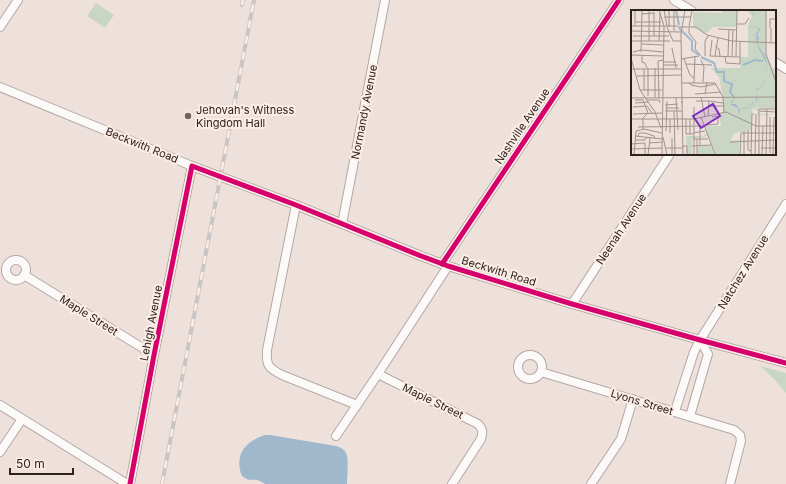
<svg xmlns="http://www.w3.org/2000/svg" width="786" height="484" viewBox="0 0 786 484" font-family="Inter,sans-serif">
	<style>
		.green { fill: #cad6c4 }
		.water { fill: #a0b8cb }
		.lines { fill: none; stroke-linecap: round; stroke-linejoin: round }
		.minor-casing { stroke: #b3a8a4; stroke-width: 10 }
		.minor { stroke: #fcfaf9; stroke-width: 8 }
		.rail-casing { stroke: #c9c5c4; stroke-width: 4 }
		.rail { stroke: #fcede6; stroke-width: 2.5; stroke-dasharray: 8; stroke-linecap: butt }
		.cycleway-casing { stroke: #fcede6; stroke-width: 8 }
		.cycleway { stroke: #d6006c; stroke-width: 5 }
		.poi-dot { fill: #706560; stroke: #fcede6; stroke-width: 1.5 }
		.labels { text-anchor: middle; stroke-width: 4; stroke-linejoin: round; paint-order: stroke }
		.poi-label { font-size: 11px; fill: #2c231f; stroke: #fcede6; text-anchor: start }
		.street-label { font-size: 11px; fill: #2c231f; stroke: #fcede6 }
		.inset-river { fill: none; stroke: #a0b8cb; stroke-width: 2 }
		.inset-road { fill: none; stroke: #a0948f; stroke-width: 1 }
		.view { fill: #7b2cbf; fill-opacity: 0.15; stroke: #7b2cbf; stroke-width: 2 }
		.inset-edge { fill: none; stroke: #2c231f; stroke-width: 2 }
	</style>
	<rect width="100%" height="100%" fill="#eee0da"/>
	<g class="green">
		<polygon points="96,3 114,15 105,28 87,16"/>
		<polygon points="760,366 786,373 786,393 775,380"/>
	</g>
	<path class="water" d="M265,435H270L336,446C340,447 344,449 346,453C349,460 347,476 347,484H265C263,482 260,481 257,480C252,479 249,481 245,478C241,476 241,473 240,470C236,451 249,440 265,435Z"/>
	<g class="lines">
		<g class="minor-casing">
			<g id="minor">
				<polyline points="674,0 692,11"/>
				<polyline points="0,27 18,0"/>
				<polyline points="775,62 786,69"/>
				<polyline points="0,87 192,166 296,205 421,256 448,266 572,304 700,340 786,363"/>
				<path d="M296,205L267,350C266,365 268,368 282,375L357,405"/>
				<polyline points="342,224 385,0"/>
				<circle cx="16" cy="270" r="10"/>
				<polyline points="442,264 619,0"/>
				<polyline points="24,275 154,355"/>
				<polyline points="572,304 670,154"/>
				<circle cx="530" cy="367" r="12"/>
				<polyline points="541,372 734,430 740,435 741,441 730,484"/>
				<path d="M378,374L478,424C483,429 483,433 481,439L452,484"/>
				<polyline points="0,405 127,484"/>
				<polyline points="675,411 694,352 700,340 786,204"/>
				<polyline points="690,416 708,354 700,340"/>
				<polyline points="336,436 378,374 448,266"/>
				<polyline points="0,452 22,419"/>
				<polyline points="130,484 154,355 192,166"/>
				<polyline points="591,484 621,439 633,399"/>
			</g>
		</g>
		<use href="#minor" class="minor"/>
		<g class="rail-casing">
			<g id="rail">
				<polyline points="242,5 243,0"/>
				<polyline points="162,484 254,0"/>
			</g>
		</g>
		<use href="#rail" class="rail"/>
		<g class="cycleway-casing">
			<g id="cycleway">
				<polyline points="442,264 619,0"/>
				<polyline points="130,484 154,355 192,166 296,205 421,256 448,266 572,304 700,340 786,363"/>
			</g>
		</g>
		<use href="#cycleway" class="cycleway"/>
	</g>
	<circle class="poi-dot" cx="188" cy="116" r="4"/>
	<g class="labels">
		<g class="poi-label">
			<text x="196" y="114">Jehovah's Witness<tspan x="196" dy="13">Kingdom Hall</tspan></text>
		</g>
		<g class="street-label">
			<text transform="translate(364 112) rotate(-79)" y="4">Normandy Avenue</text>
			<text transform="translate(522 126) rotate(-56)" y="4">Nashville Avenue</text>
			<text transform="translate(142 145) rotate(22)" y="4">Beckwith Road</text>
			<text transform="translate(621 229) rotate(-57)" y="4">Neenah Avenue</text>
			<text transform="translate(499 271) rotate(17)" y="4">Beckwith Road</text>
			<text transform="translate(743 272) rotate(-58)" y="4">Natchez Avenue</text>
			<text transform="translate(89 315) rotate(32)" y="4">Maple Street</text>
			<text transform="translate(151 323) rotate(-79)" y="4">Lehigh Avenue</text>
			<text transform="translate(433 401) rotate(26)" y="4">Maple Street</text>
			<text transform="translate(642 402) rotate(17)" y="4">Lyons Street</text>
		</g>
	</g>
	<g transform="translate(631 10)">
		<rect width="145" height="145" fill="#eee0da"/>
		<path d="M92,0H106V17H82L74,24L62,17V2L91,3ZM116,0H135V43L141,58H145V98H126V101L122,98L121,103L145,105H121V120L104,123L99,131L108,130V145H85L74,116H90L88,104L92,102V88L88,67L80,58H109V47H117V14L121,6ZM75,123L76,126L73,127L61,129V145H56L55,126H72ZM68,136H80L83,144L68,145L66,140Z" fill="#cad6c4"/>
		<path d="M120,0L123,4L124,8L122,16L128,18L129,19L126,25L128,28L126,34L134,46L136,53V57L135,59L128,62L134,69L133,73L135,74L125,81L126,90L125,92L121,93L124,96L117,98L109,99L108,106L107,98L100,95V90L101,92L104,88L102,92L100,94H105L108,99L124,96L121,94L115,96L125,92V80L135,74L132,73L134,69L128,62L135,59L136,54L126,35L125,24L128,19L122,16L124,8Z" fill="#a0b8cb"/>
		<path class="inset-river" d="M45,0L48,15M48,18L61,31V40L68,45M70,47L83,53L86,62H93V71L101,74L99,82L103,87M112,55L124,50L132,51"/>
		<path class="inset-road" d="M28,0L33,16M33,0L36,16M135,0V44L145,72M145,0V13M11,4L23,3M33,7H60M4,12H30M106,14H114L118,8M0,16H47M4,16V0M36,17L42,31H50M38,17V0M47,17H65L76,25L101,31L145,33M58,17L61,0M58,18V23L65,32L64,39L70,46M139,18V9H144M140,18V33M87,19L106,20M0,21L50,22M43,21V0M2,26H38M23,26V2M81,30L79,46L109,47M0,31H39M18,31V0M28,31L29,3M11,34L32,35M84,36L88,39L89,46M41,38L45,58M2,42L10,40L32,42M10,42L11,0M0,45L32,46M11,45V52L14,53L16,58M74,46V31L77,26M84,46L87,28M94,46L95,53L109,54V32M97,46L98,19M101,46L102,20M105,46L106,0M0,48L9,80L24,102L30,118M50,49L68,46M53,49L59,65L63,68M70,50L73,57L72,72M32,52H45M55,54L81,55M32,55H47M0,59H50M6,66L50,65M51,73H84L92,87L93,102M58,73L60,75L70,77L85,74M63,73L64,46M9,80H31M13,80V59M64,84L90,82M74,84L76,72M17,86V58M70,87L74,107M0,88V75M0,88L145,87M24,88V58M28,88L27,51L32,50M45,88L47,120M4,90H12L17,103L12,108V119M16,90H28L29,93M0,91V117M51,91L52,145M65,91H78M78,91L92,93M4,93L17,92M51,93L50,24L54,0M34,95L47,94M78,96H92M2,97L16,96L21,103M35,98H48M145,99H128L127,101L145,102M34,101H51M43,101L44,145M2,104L31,103M77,106L78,91M70,107L84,144M0,109H63L95,102L125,116H145M55,109V124H62M76,115L87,114V106L81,107M7,117L73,116M117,120V140L120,141M5,121L13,119L31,123M35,121L36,91M39,123V109M62,123L74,121M59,124V109M4,126L31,129M7,126L8,123H14L23,126L24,129M32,127L36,145M41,128V145M62,129H77M66,129V145M4,130H14L16,127M99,132L145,130M0,133V117M18,133L31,132M0,134L14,133V145M69,135V116M52,136H56V145M61,136L80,135M35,138H52M130,138H145M0,139L31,138M139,143V107M3,145L5,121M17,145L19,128M31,145L33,16M63,145V97M109,145L110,123H145M113,145V121M120,145L121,103M124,145L125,105M128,145V102M131,145L132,116M135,145L136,99M142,145L143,107"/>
		<path class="view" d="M82,94L89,106L70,118L62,106Z"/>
		<rect width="145" height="145" class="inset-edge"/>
	</g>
	<path d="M10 468v6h63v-6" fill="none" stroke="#2c231f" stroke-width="2"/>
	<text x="16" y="468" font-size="12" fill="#2c231f" stroke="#fcede6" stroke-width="3" paint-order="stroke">50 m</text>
</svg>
